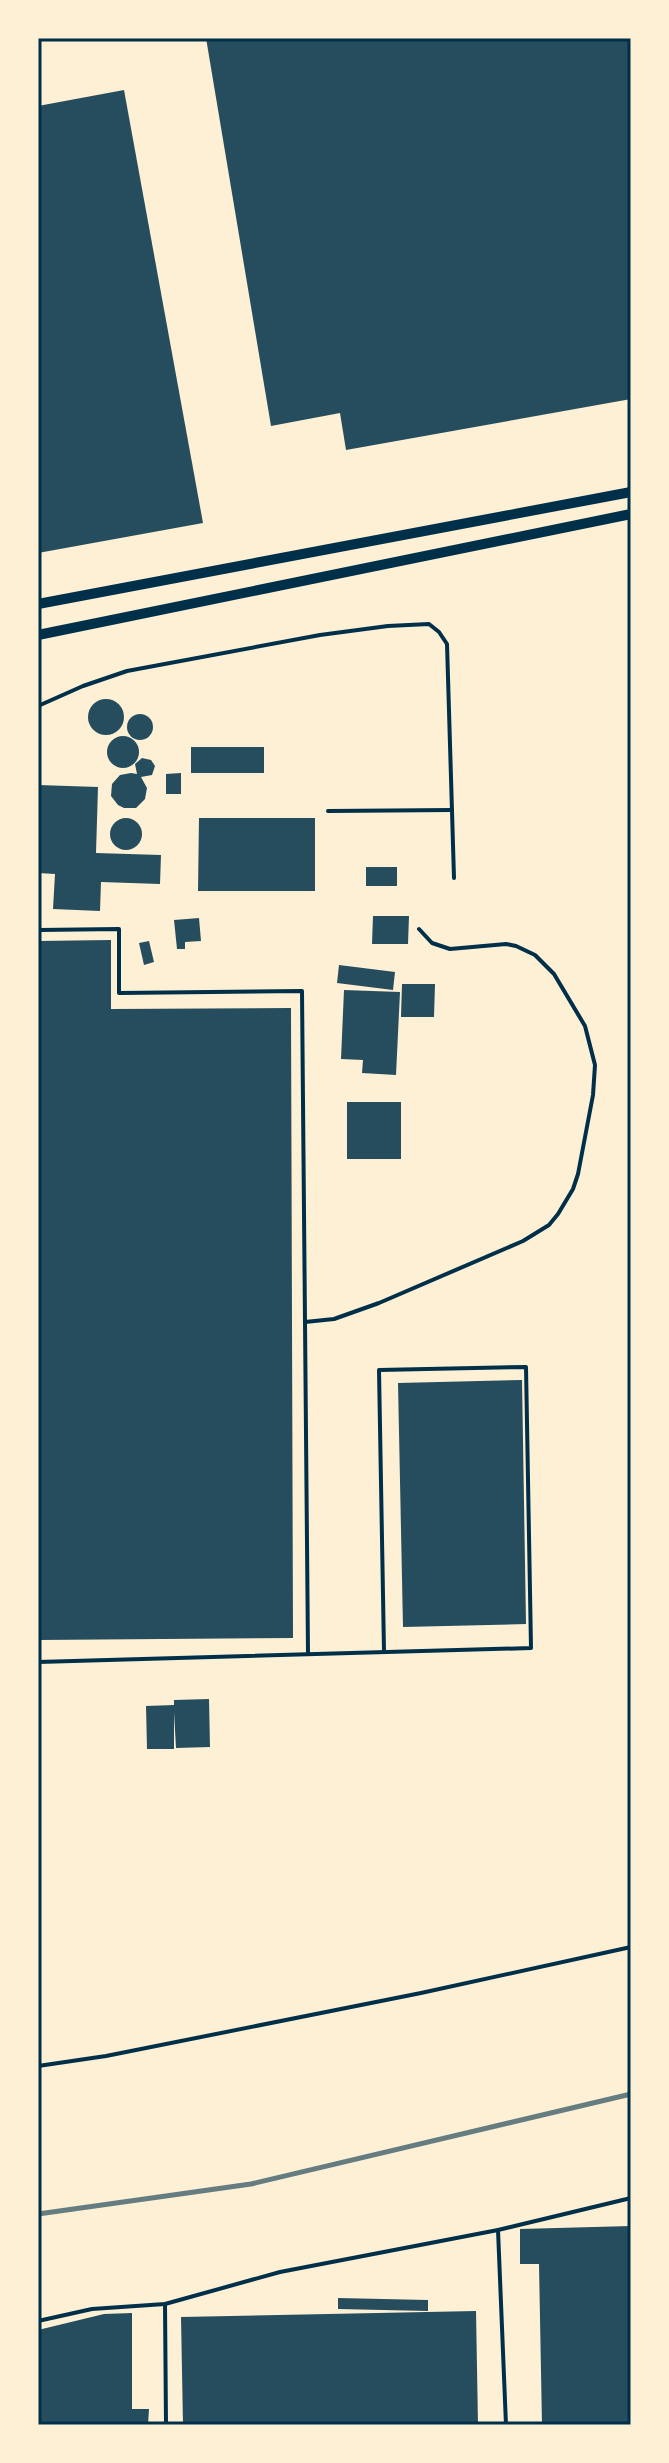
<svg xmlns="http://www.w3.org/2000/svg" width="669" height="2463" viewBox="0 0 669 2463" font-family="'Public Sans',sans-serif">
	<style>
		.building { fill: #264d5e }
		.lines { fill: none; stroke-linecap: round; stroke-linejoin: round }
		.service { stroke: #003049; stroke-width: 4 }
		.tertiary { stroke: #003049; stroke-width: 10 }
		.rail { stroke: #657d81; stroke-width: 5 }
		.neatline { fill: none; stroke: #003049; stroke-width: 3 }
	</style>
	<rect width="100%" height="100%" fill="#fdf0d5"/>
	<g class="building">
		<polygon points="206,38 631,38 631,399 346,450 340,413 271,426"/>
		<polygon points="124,90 203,523 38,553 38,106"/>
		<circle cx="106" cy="717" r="18"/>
		<circle cx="140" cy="727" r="13"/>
		<circle cx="123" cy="752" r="16"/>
		<rect x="191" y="747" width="73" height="26"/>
		<polygon points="142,758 151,760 155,766 152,775 141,777 147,788 145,799 136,808 124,808 118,805 111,796 112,784 120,775 131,773 137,774 135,764"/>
		<polygon points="181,773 181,794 166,794 166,774"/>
		<polygon points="38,785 98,787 96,853 161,855 160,884 101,882 100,911 53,909 55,874 38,873"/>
		<circle cx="126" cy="834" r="16"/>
		<polygon points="199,818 315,818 315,891 198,891"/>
		<rect x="366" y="867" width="31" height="19"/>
		<polygon points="373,916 409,916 408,944 372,944"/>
		<polygon points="199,918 201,941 185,942 185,949 177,949 174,920"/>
		<polygon points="111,940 111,1009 291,1008 293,1638 38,1640 38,941"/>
		<polygon points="149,941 154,962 144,965 139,943"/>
		<polygon points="339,965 395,972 393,990 337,983"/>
		<polygon points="402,984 435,984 434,1017 401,1017"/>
		<polygon points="344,990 400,992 396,1075 362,1073 363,1060 341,1059"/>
		<rect x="347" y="1102" width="54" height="57"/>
		<polygon points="522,1380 526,1624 403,1627 398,1383"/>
		<polygon points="209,1699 210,1747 176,1748 174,1712 174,1749 147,1749 146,1706 174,1705 174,1700"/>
		<polygon points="631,2226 631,2425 542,2425 539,2264 520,2264 520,2229"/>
		<polygon points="338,2298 428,2300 428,2311 338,2309"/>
		<polygon points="476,2311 478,2425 183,2425 181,2317"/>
		<polygon points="132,2313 132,2409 149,2409 148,2425 38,2425 38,2330 104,2314"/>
	</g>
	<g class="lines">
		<g class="service">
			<polyline points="38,706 83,686 127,671 320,635 388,626 429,624 439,632 447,644 454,878"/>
			<polyline points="328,811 452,810"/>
			<polyline points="39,930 119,929 119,993 302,991 308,1653"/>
			<polyline points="305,1322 334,1319 379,1303 523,1241 549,1225 558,1214 573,1189 578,1174 593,1095 595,1065 585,1026 554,974 535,955 516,946 506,944 450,949 432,943 419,929"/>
			<polyline points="38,1662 531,1648 526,1367 379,1370 384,1651"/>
			<polyline points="38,2066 106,2056 421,1993 631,1947"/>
			<polyline points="498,2230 506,2425"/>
			<polyline points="165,2304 166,2425"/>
			<polyline points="38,2321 92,2309 165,2304 280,2272 498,2230 631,2198"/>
		</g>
		<g class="tertiary">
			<polyline points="38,604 631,492"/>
			<polyline points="38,635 631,514"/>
		</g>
		<polyline class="rail" points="38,2214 251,2184 631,2094"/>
	</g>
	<rect width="669" height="2463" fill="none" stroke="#fdf0d5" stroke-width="80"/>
	<rect x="40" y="40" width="589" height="2383" class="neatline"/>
</svg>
